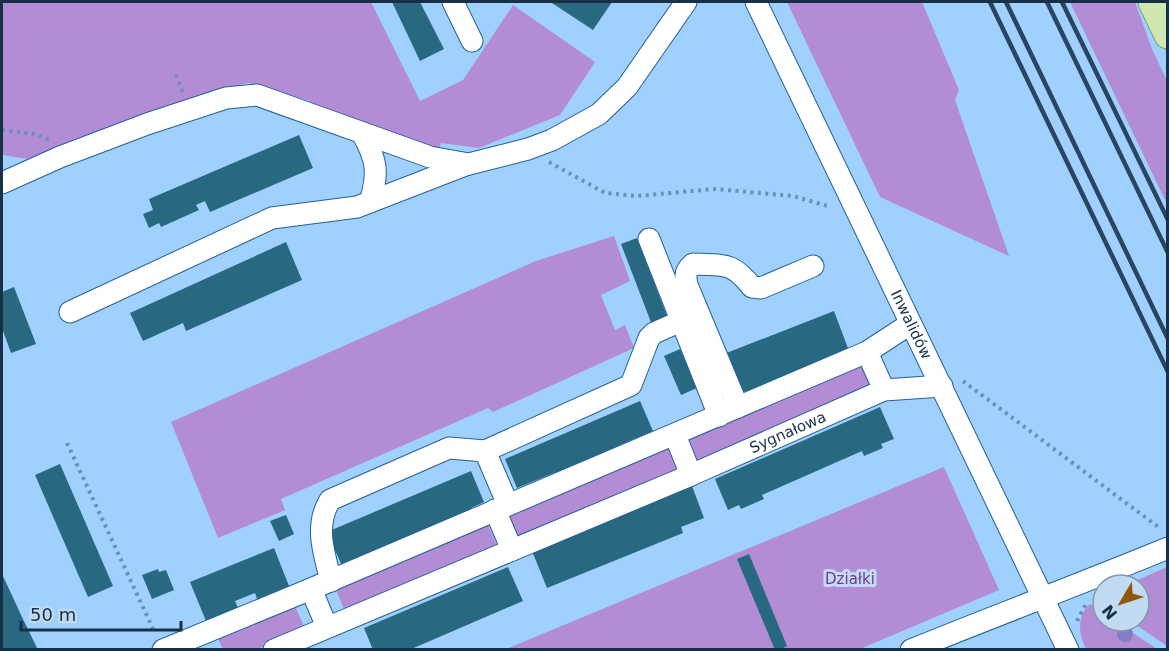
<svg xmlns="http://www.w3.org/2000/svg" width="1169" height="651" viewBox="0 0 1169 651" font-family="'DejaVu Sans',sans-serif">
	<style>
		.green { fill: #b28cd4 }
		.building { fill: #286881 }
		.lines { fill: none; stroke-linecap: round; stroke-linejoin: round }
		.minor-casing { stroke: #256093; stroke-width: 23 }
		.major-casing { stroke: #7a9d6a; stroke-width: 29 }
		.path { stroke: #6a90b5; stroke-width: 4; stroke-dasharray: 3 4.5; stroke-linecap: butt }
		.minor { stroke: #fff; stroke-width: 21 }
		.major { stroke: #d0e7b1; stroke-width: 27 }
		.rail { stroke: #29455f; stroke-width: 4.5 }
		.tree { fill: #857cc6 }
		.labels { text-anchor: middle; stroke-width: 6; stroke-linejoin: round; paint-order: stroke }
		.street-label { font-size: 15px; fill: #173047; stroke: #c3dbf2 }
		.park-label { font-size: 15px; fill: #6f3799; stroke: #c3dbf2 }
	</style>
	<rect width="100%" height="100%" fill="#a0d0fe"/>
	<g class="green">
		<polygon points="2,2 371,2 420,101 463,80 513,5 595,62 560,115 479,148 441,143 439,150 326,115 310,101 249,83 242,84 28,159 2,155"/>
		<polygon points="787,2 922,2 959,90 955,100 1009,256 880,197"/>
		<polygon points="1070,2 1135,2 1152,49 1167,81 1167,204"/>
		<polygon points="614,236 630,281 601,295 615,330 625,325 634,348 493,412 488,408 281,499 285,510 218,538 171,422 536,261"/>
		<polygon points="860,363 872,390 694,466 682,438"/>
		<polygon points="670,444 682,472 517,541 506,513"/>
		<polygon points="944,467 999,590 860,649 504,650"/>
		<polygon points="487,522 497,546 344,609 334,585"/>
		<polygon points="1167,567 1167,646 1130,621 1139,621 1139,585 1126,585"/>
		<path d="M1090,604L1103,613V621H1115L1157,649H1086C1079,634 1076,617 1090,604Z"/>
		<polygon points="295,606 305,629 258,649 223,649 218,639"/>
	</g>
	<g class="building">
		<polygon points="392,2 420,2 444,49 420,61"/>
		<polygon points="553,2 612,2 593,30 552,3"/>
		<polygon points="299,135 313,168 210,212 205,201 196,205 199,210 161,227 159,223 149,228 143,214 153,210 149,199"/>
		<polygon points="637,238 668,319 652,325 621,244"/>
		<polygon points="286,242 302,280 186,331 183,323 143,341 130,313"/>
		<polygon points="14,287 36,344 11,353 2,328 2,292"/>
		<polygon points="834,311 849,351 764,389 762,385 739,394 724,354"/>
		<polygon points="680,349 697,388 681,395 664,356"/>
		<polygon points="640,401 653,431 629,441 631,446 558,478 556,472 517,488 505,459"/>
		<polygon points="880,407 894,439 881,444 883,448 864,456 862,451 762,495 764,499 741,509 739,505 728,510 715,479"/>
		<polygon points="60,464 113,586 88,597 35,475"/>
		<polygon points="471,471 484,502 471,508 472,511 342,566 327,532"/>
		<polygon points="692,486 704,518 681,527 683,533 547,588 532,551"/>
		<polygon points="286,515 294,534 279,541 270,521"/>
		<polygon points="274,548 289,586 257,599 255,593 235,601 238,608 206,621 190,582"/>
		<polygon points="749,554 787,646 779,650 775,650 737,559"/>
		<polygon points="508,567 523,601 409,650 373,650 364,628"/>
		<polygon points="158,569 159,572 166,570 174,590 152,599 142,575"/>
		<polygon points="2,574 22,617 38,650 2,650"/>
	</g>
	<g class="lines">
		<g class="minor-casing">
			<g id="minor">
				<polyline points="453,2 472,41"/>
				<path id="s1" d="M756,2L1068,650"/>
				<path d="M362,133C377,160 379,173 370,202"/>
				<polyline points="2,183 60,157 147,124 226,98 257,95 430,157 469,164 528,149 552,140 599,114 627,87 686,2"/>
				<polyline points="649,239 719,416"/>
				<polyline points="70,312 272,218 357,207 468,164"/>
				<polyline points="867,352 884,390"/>
				<path d="M738,407L687,285C685,275 685,271 693,264C725,266 731,261 752,287L761,288L813,266"/>
				<polyline points="675,435 691,475"/>
				<polyline points="485,451 508,505"/>
				<polyline points="495,510 512,550"/>
				<path d="M331,581C324,553 314,526 330,500L449,448L485,451L631,385L649,338L654,333L681,321"/>
				<polyline points="311,589 327,627"/>
				<polyline points="163,650 311,589 867,352 910,324"/>
				<path id="s2" d="M274,650L691,475L884,390L942,386"/>
				<path d="M911,650C997,615 1083,583 1168,548"/>
			</g>
		</g>
		<g class="major-casing">
			<polyline id="major" points="1152,2 1168,35"/>
		</g>
		<g class="path">
			<polyline points="176,75 183,92"/>
			<polyline points="2,130 34,134 50,140"/>
			<polyline points="549,162 605,193 637,196 715,189 793,196 831,207"/>
			<polyline points="963,381 1161,529"/>
			<polyline points="67,443 154,631"/>
			<polyline points="1077,621 1086,604"/>
		</g>
		<use href="#minor" class="minor"/>
		<use href="#major" class="major"/>
		<g class="rail">
			<polyline points="990,2 1168,372"/>
			<polyline points="1006,2 1168,339"/>
			<polyline points="1047,2 1168,253"/>
			<polyline points="1062,2 1168,220"/>
		</g>
	</g>
	<circle class="tree" cx="1125" cy="634" r="8"/>
	<g class="labels">
		<g class="street-label">
			<text dy="5" stroke="none"><textPath href="#s1" startOffset="358">Inwalidów</textPath></text>
			<text dy="5" stroke="none"><textPath href="#s2" startOffset="558">Sygnałowa</textPath></text>
		</g>
		<g class="park-label">
			<text x="850" y="584">Działki</text>
		</g>
	</g>
	<rect width="1169" height="651" fill="none" stroke="#173047" stroke-width="6"/>
	<g transform="translate(1121 603) rotate(231)"><circle r="28" fill="#c3dbf2" stroke="#7e97ae" stroke-width="1.5"/>
	<path d="M0-4.5L10 22L0 15L-10 22Z" fill="#8e580b"/>
	<text y="-9" font-size="16" font-weight="bold" text-anchor="middle" fill="#173047">N</text>
	</g>
	<path d="M21 621v9h160v-9" fill="none" stroke="#173047" stroke-width="3"/>
	<text x="30" y="621" font-size="18" fill="#173047" stroke="#c3dbf2" stroke-width="4.5" paint-order="stroke">50 m</text>
</svg>
